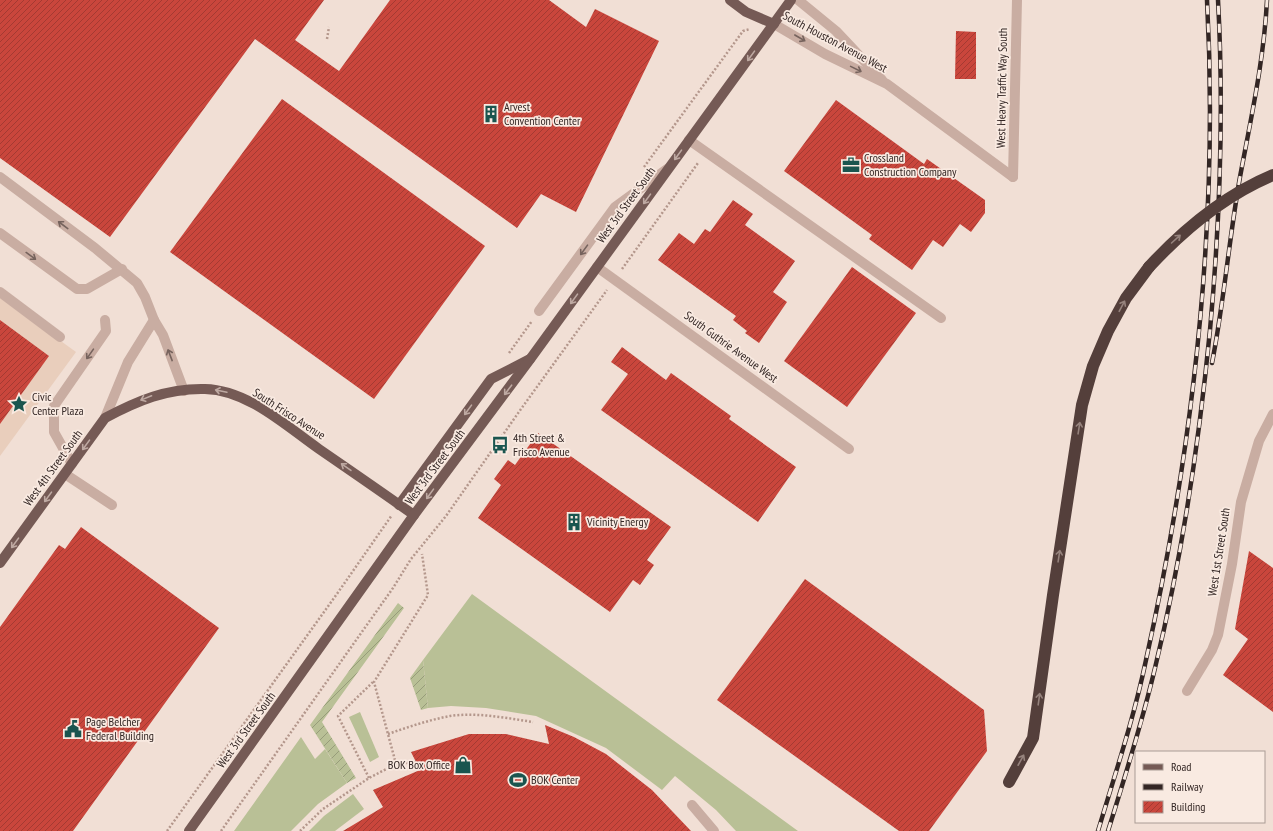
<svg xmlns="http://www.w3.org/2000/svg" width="1273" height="831" viewBox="0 0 1273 831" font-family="'PT Sans Narrow',sans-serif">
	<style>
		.grass { fill: #b9c096 }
		.garden { fill: url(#garden-furrows) }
		.plaza { fill: #e9cebc }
		.building { fill: url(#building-hatch) }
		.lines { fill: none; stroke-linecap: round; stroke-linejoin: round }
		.path { stroke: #b4978c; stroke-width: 2.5; stroke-dasharray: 2 2; stroke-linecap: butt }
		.minor { stroke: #c9ada2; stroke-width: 10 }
		.major { stroke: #755a55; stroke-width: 10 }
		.highway { stroke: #543f3b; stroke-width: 12 }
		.rail-casing { stroke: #332624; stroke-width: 4.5 }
		.rail { stroke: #f9eae1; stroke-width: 3; stroke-dasharray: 9; stroke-linecap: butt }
		.highway-bridge { stroke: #543f3b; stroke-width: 12 }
		.oneway { stroke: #76635d }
		.oneway2 { stroke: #bea9a2 }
		.oneway3 { stroke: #96837d }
		.labels { text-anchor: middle; stroke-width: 3.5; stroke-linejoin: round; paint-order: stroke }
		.street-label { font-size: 12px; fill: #332624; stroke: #f9eae1 }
		.poi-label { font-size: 12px; fill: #332624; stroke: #f9eae1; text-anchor: start }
	</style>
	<defs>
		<pattern id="garden-furrows" width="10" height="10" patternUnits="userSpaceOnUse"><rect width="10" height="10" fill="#b9c096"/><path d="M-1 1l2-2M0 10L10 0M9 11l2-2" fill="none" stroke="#979c7a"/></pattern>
		<pattern id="building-hatch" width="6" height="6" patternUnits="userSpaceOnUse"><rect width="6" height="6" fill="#c9463c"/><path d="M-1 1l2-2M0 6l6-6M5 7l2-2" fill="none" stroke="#a43a32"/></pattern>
	</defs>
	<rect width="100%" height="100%" fill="#f1dfd5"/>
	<g class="grass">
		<polygon points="472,594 798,831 736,831 716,810 675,776 662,790 606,748 536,716 486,708 451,706 428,708 423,660"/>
		<polygon points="360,712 379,757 370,762 349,717"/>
		<polygon points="301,737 315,759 325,749 347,783 318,804 291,831 234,831"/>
		<polygon points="353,794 364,809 335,831 309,831 324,816"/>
	</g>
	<g class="garden">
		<polygon points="398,603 404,608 322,722 356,778 347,783 310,725"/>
		<polygon points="423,660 428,708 421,710 410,678"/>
	</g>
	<polygon class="plaza" points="0,297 76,352 0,456"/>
	<g class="building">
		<polygon points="0,0 324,0 295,40 339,71 390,0 549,0 586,27 595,9 659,41 576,212 541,194 517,228 255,39 110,237 0,158"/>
		<polygon points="956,31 976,32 976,79 955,79"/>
		<polygon points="282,99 485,246 374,399 170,252"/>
		<polygon points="836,100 924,164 927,159 985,200 985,213 971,232 960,224 943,247 933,240 912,270 869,239 872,235 784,171"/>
		<polygon points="733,200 753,214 745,225 795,261 773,292 787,302 759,343 745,333 747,331 733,320 736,316 658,260 679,233 694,244 705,229 710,232"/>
		<polygon points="852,267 916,313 847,407 784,361"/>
		<polygon points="0,320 49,356 0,424"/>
		<polygon points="622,347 666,380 671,373 731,416 729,419 796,467 758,522 601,410 628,374 611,362"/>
		<polygon points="538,433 671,527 647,560 654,565 640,585 633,580 610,612 478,518 501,485 494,479 508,460 515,465"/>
		<polygon points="81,527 219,628 73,831 0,831 0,627 59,545 65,549"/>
		<polygon points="1249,551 1273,568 1273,712 1223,675 1248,639 1235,629"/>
		<polygon points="805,579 984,710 987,751 929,831 899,831 717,700"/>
		<polygon points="545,725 574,737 606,754 652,790 691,831 343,831 383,807 373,790 420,770 411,752 469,734 506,734 549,744"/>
	</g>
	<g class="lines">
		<g class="path">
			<polyline points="327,39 329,27"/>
			<polyline points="644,167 743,31 750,29"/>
			<polyline points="622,269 698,163"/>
			<polyline points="509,353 532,321"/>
			<path d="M388,734C408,727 429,720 450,716C477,712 506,718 533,722"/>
			<polyline points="396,764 374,682 428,595 422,554"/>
			<polyline points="369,778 338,716 373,682"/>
			<polyline points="167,831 339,591 392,515"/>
			<polyline points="221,831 393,588 411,559 446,516 521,409 607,290"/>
			<polyline points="300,831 323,809 369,778 396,764 416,762"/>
		</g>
		<g class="minor">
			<polyline points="798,0 836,31 882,80"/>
			<polyline points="774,24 825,54 887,84 1013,177"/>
			<polyline points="689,140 941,318"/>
			<polyline points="0,177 95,248 137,283 145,297 154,320 163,335 184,391"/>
			<polyline points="1013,177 1017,0"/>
			<polyline points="0,233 77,289 87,289 122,269"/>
			<polyline points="597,267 849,449"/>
			<polyline points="0,292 60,337"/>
			<polyline points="539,311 615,207 667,169"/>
			<polyline points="105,418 128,362 154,320"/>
			<polyline points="72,464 54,432 54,406 106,331 105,320"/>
			<polyline points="65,474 112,505"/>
			<polyline points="1187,691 1212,650 1218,635 1232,564 1241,502 1259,441 1273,414"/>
			<polyline points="692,805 714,831"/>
		</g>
		<g class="major">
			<polyline points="730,0 746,12 774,24"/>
			<polyline points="399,505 491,379 530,359"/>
			<path d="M0,563L105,418C137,401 167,388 205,389C248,390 286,426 319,449C351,471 383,493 414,515"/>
			<polyline points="189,831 414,515 531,358 791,0"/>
		</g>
		<polyline class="highway" points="1009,782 1033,738 1053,595 1082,405 1093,366 1108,331 1126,298 1149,267"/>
		<g class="rail-casing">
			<g id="rail">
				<path d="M1212,363C1224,302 1229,239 1240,177C1251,118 1264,60 1267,0"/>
				<path d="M1098,831C1115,774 1134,718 1146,660C1194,443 1219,222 1207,0"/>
				<path d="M1108,831C1125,777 1142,723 1155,668C1182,557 1199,443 1210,330C1220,221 1224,110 1218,0"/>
			</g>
		</g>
		<use href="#rail" class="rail"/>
		<path class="highway-bridge" d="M1149,267C1184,229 1225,195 1273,175"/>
	</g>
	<defs><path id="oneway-shaft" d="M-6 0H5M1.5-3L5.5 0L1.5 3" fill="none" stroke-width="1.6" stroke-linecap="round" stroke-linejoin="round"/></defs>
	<g class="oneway">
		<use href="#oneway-shaft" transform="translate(800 38) rotate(30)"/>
		<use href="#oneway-shaft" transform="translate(856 69) rotate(26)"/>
		<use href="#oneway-shaft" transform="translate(63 225) rotate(-143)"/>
		<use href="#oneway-shaft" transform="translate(584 250) rotate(126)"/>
		<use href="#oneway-shaft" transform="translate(31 256) rotate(36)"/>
		<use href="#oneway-shaft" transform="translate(90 354) rotate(125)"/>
		<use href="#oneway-shaft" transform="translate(170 355) rotate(-111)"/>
	</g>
	<g class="oneway2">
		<use href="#oneway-shaft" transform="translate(751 56) rotate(126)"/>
		<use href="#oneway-shaft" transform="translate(678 155) rotate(126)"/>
		<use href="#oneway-shaft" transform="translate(647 199) rotate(126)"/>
		<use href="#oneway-shaft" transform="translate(574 299) rotate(126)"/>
		<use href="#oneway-shaft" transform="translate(508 390) rotate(127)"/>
		<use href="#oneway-shaft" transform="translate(221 391) rotate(-168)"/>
		<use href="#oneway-shaft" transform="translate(146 398) rotate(158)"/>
		<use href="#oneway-shaft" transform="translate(468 410) rotate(126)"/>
		<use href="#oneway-shaft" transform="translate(86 445) rotate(126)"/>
		<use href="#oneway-shaft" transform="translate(346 467) rotate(-145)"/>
		<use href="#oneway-shaft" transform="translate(430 494) rotate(126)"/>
		<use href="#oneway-shaft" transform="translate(48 497) rotate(126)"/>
		<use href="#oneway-shaft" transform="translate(15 543) rotate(126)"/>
	</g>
	<g class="oneway3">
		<use href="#oneway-shaft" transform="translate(1176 239) rotate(-42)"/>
		<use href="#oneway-shaft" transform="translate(1122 306) rotate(-62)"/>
		<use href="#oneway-shaft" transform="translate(1079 428) rotate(-81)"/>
		<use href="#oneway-shaft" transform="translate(1059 556) rotate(-81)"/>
		<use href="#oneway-shaft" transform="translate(1039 699) rotate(-82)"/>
		<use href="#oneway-shaft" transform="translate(1021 760) rotate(-61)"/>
	</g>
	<defs>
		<g id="building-bare" transform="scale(1.38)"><path d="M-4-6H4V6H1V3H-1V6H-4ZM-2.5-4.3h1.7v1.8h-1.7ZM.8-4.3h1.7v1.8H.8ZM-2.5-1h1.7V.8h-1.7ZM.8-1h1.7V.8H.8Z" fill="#1a554f" stroke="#f9eae1" stroke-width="2.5" paint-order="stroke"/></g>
		<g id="office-bare" transform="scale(1.38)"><path d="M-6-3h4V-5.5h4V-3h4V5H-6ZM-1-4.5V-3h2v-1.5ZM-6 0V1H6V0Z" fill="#1a554f" stroke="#f9eae1" stroke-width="2.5" paint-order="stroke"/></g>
		<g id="sight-bare" transform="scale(1.38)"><path d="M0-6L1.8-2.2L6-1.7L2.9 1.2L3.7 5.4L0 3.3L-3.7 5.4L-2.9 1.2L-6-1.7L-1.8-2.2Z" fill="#1a554f" stroke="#f9eae1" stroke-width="2.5" paint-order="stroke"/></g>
		<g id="bus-bare" transform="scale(1.38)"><path d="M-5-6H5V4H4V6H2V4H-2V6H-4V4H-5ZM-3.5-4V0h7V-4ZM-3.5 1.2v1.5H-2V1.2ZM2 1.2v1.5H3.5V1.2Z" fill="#1a554f" stroke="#f9eae1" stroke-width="2.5" paint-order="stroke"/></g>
		<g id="civic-bare" transform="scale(1.38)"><path d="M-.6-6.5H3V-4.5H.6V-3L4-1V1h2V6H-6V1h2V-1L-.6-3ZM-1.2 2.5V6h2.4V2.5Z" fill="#1a554f" stroke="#f9eae1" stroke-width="2.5" paint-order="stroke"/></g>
		<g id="shop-bare" transform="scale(1.38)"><path d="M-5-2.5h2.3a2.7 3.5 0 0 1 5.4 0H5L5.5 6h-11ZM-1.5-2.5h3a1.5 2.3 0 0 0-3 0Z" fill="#1a554f" stroke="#f9eae1" stroke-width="2.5" paint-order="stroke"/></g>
		<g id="stadium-bare" transform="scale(1.38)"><path d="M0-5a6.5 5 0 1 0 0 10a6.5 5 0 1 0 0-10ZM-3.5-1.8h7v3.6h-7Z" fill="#1a554f" stroke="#f9eae1" stroke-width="2.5" paint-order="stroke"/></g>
	</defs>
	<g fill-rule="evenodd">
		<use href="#building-bare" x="491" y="114"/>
		<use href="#office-bare" x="851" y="165"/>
		<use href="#sight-bare" x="19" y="404"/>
		<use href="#bus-bare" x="500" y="445"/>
		<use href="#building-bare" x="574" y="522"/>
		<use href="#civic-bare" x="73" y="729"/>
		<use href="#shop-bare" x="463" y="765"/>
		<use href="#stadium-bare" x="518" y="780"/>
	</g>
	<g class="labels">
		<g class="street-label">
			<text transform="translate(835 42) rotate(28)" y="4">South Houston Avenue West</text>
			<text transform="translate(1002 88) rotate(-89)" y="4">West Heavy Traffic Way South</text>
			<text transform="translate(626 205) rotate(-54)" y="4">West 3rd Street South</text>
			<text transform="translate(731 347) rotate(36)" y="4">South Guthrie Avenue West</text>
			<text transform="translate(289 414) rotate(33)" y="4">South Frisco Avenue</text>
			<text transform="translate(435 467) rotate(-53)" y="4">West 3rd Street South</text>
			<text transform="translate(53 468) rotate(-54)" y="4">West 4th Street South</text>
			<text transform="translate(1219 552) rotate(-81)" y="4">West 1st Street South</text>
			<text transform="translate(246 730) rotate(-54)" y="4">West 3rd Street South</text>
		</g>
		<g class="poi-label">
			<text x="504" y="111">Arvest<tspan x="504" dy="14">Convention Center</tspan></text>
			<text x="864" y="162">Crossland<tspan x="864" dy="14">Construction Company</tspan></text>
			<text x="32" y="401">Civic<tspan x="32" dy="14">Center Plaza</tspan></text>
			<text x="513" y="442">4th Street &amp;<tspan x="513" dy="14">Frisco Avenue</tspan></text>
			<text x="587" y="526">Vicinity Energy</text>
			<text x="86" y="726">Page Belcher<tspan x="86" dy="14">Federal Building</tspan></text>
			<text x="450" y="769" text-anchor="end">BOK Box Office</text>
			<text x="531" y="784">BOK Center</text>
		</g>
	</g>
	<rect x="1135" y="751" width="130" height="72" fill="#f9eae1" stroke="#aa9c95"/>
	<rect x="1143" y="764" width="20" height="6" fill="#755a55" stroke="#aa9c95"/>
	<text x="1171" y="771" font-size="12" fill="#332624">Road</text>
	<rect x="1143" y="784" width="20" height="6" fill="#332624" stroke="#aa9c95"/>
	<text x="1171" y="791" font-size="12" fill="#332624">Railway</text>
	<rect x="1143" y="801" width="20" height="12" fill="url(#building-hatch)" stroke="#aa9c95"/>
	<text x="1171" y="811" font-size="12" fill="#332624">Building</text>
</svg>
